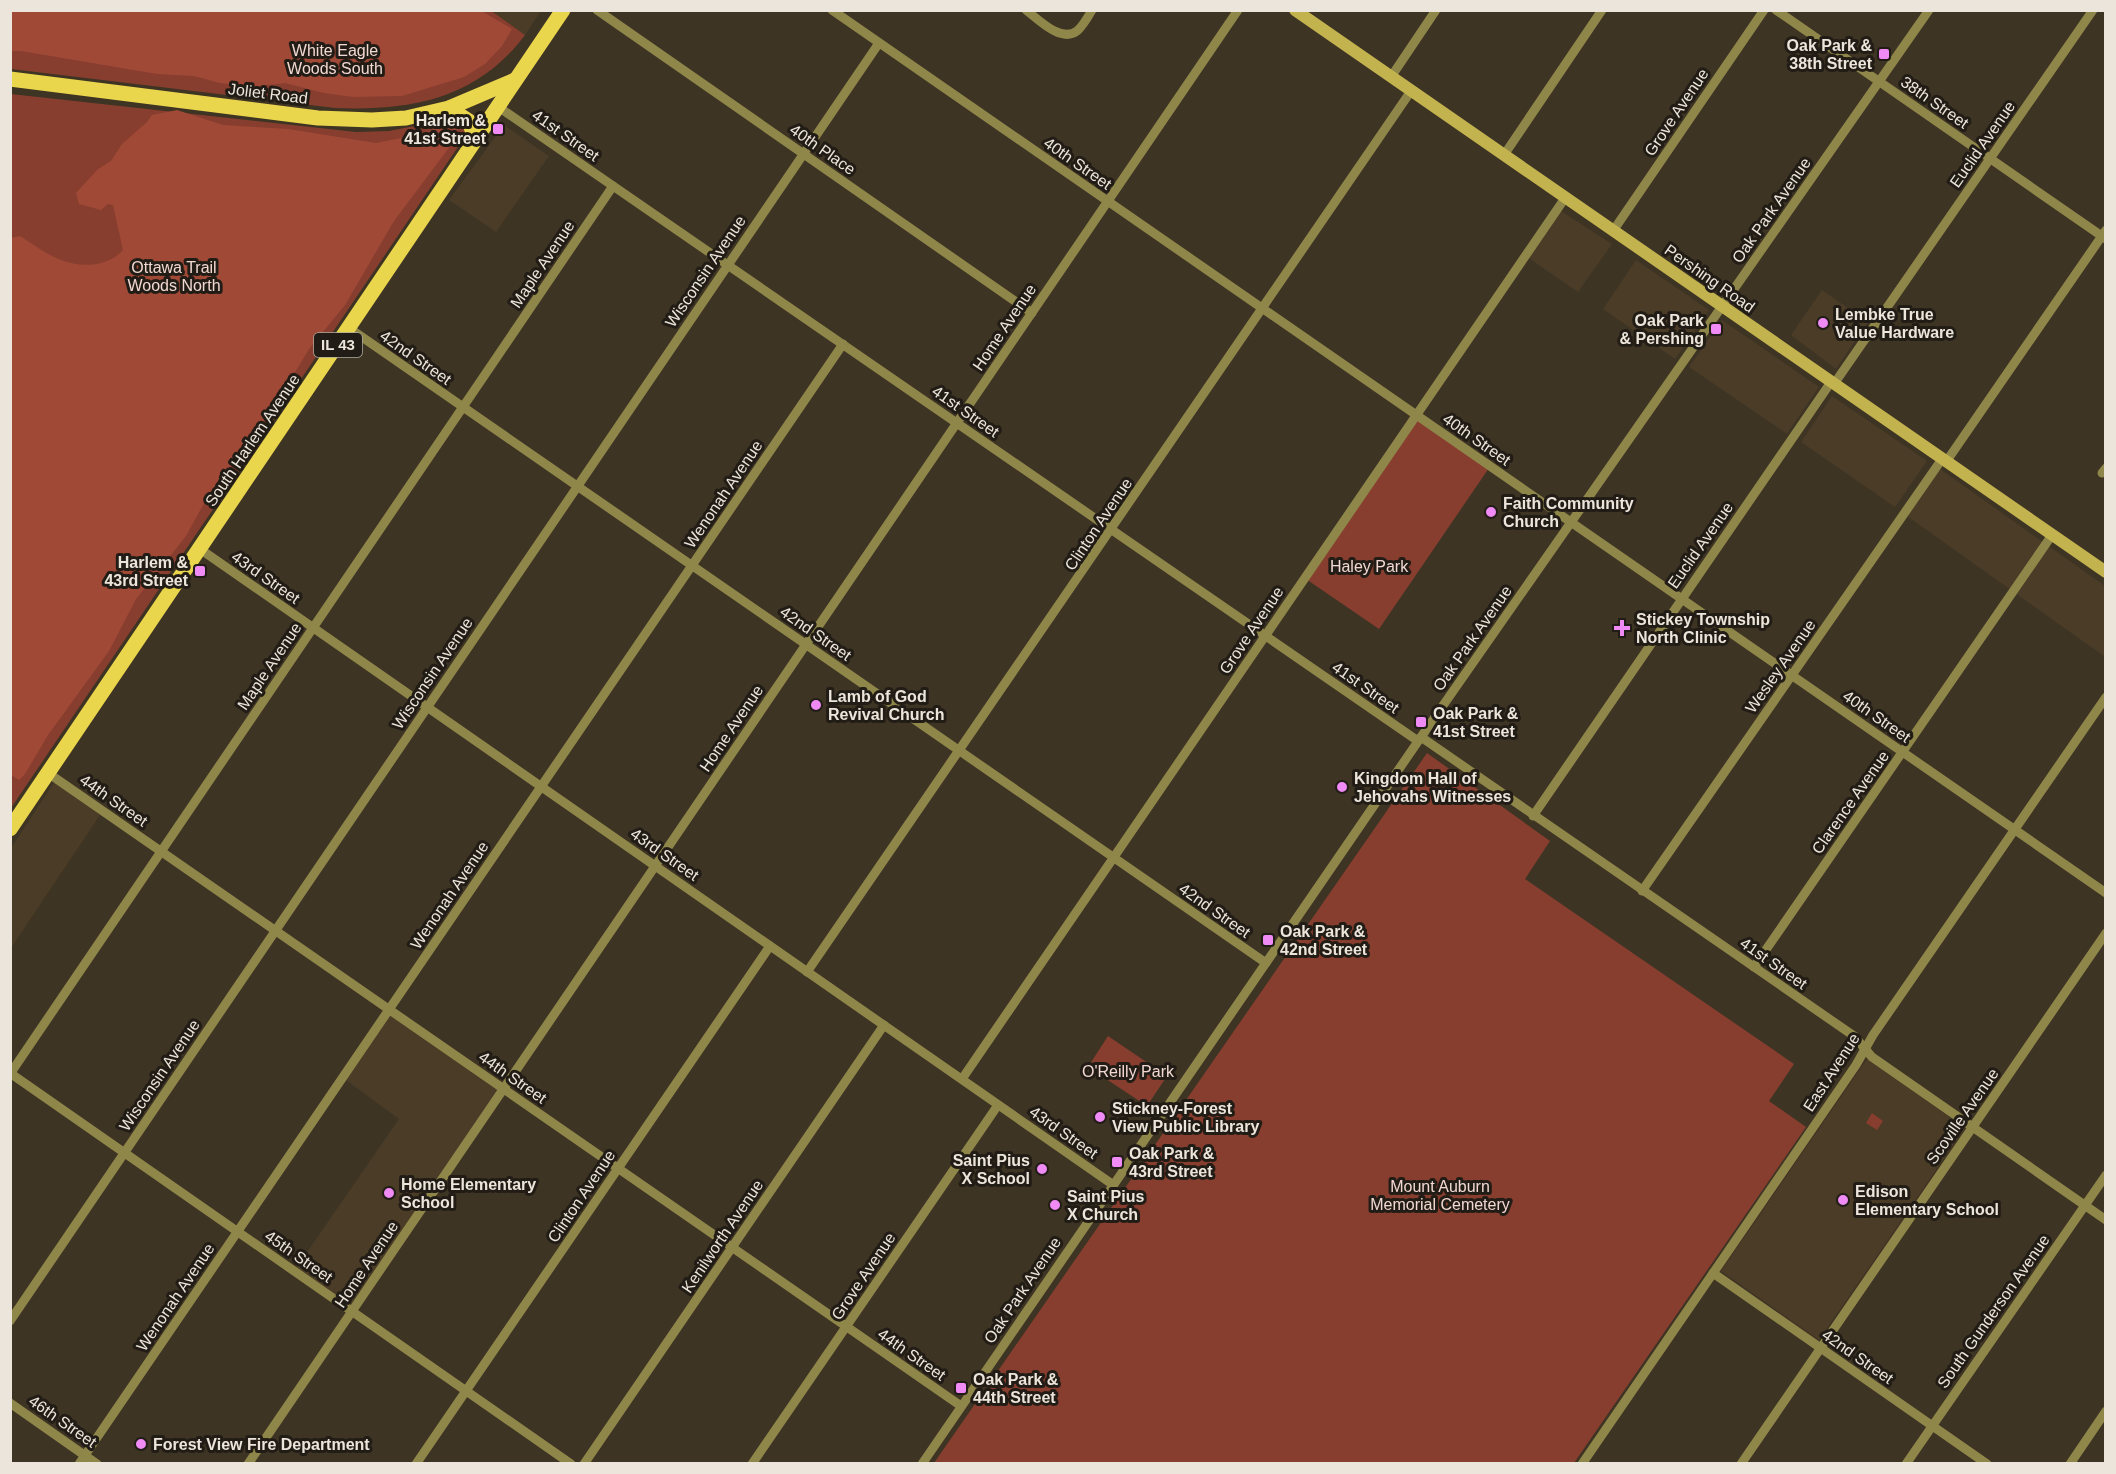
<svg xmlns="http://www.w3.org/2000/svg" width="2116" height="1474" viewBox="0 0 2116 1474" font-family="Arial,sans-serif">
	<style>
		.built { fill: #4a3c26 }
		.green { fill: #873e2f }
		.forest { fill: #a14937 }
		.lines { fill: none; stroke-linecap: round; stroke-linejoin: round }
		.street { stroke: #8f864a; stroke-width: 9 }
		.secondary { stroke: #c3b34e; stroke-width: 12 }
		.primary { stroke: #ead64c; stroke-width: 15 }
		.poi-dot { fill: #f08bf5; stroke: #211c15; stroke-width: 2 }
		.labels { text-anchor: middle; stroke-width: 6; stroke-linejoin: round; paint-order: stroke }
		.shield { fill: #211c15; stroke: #afa9a0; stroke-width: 1.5 }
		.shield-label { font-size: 15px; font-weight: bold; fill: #ece5db }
		.poi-label { font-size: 16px; font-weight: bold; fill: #ece5db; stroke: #211c15; text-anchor: start }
		.park-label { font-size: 16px; fill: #f2d8d2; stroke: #211c15 }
		.street-label { font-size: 16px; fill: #ece5db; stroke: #211c15 }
	</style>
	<rect width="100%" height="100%" fill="#3e3424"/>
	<g class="built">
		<polygon points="490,11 541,11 525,35"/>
		<polygon points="504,125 549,156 496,232 449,200"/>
		<polygon points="1561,211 1612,244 1578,292 1527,257"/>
		<polygon points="1636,260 1709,310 1675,359 1603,309"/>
		<polygon points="1822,290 1868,322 1836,369 1791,335"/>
		<polygon points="1722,320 1819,387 1787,434 1689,367"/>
		<polygon points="1832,396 1927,461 1895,507 1801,442"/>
		<polygon points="1940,469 2105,586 2105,657 1907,516"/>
		<polygon points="55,781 100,815 11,948 11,848"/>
		<polygon points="389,1012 502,1090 352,1307 296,1268 399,1119 343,1078"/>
		<polygon points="1867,1059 1965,1128 1819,1340 1721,1271"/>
	</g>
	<g class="green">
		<path d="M490,10L525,35C477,99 411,111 335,108L11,69V11Z"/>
		<polygon points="11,94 356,132 389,131 451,119 464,123 466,132 464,138 11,808"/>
		<polygon points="1417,419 1489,468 1379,629 1306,579"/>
		<polygon points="1427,753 1550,841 1525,879 1794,1064 1769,1101 1806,1127 1574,1463 934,1463"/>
		<polygon points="1108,1036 1167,1076 1147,1106 1088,1067"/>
		<polygon points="1872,1113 1883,1121 1877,1130 1866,1123"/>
	</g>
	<g class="forest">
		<polygon points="480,10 512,29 502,46 485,64 464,77 402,96 353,97 324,93 285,83 252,87 220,83 194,76 157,74 21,51 11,51 11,11"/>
		<path d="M177,110L223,125L288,129L376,143L416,135L454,123L458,129L457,137L394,221L345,305L309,349L275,405L202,507L186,536L136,599L109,651L48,735L25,774L19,780L10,774L11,238L20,236C33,244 47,255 61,260C81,268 108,267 123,250L113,205L108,204L101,210L79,204L76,193L98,169L111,161L122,144L147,122L152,115Z"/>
	</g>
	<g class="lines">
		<g class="street">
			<polyline points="597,10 1032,313"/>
			<polyline points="832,10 2106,893"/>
			<path d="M1026,10C1039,20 1061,43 1077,31C1083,26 1088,17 1092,10"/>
			<polyline points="1776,10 2106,239"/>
			<polyline points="1391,77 1436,10"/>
			<polyline points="497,106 1418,741"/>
			<polyline points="1504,155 1602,10"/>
			<polyline points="1613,231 1764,10"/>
			<polyline points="349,328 1266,963"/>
			<polyline points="1834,384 2093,10"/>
			<polyline points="1946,462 2106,230"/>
			<polyline points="2102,473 2106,468"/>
			<polyline points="200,549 1112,1184"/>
			<polyline points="1421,737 1854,1036 1872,1057 2106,1220"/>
			<polyline points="48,773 961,1406"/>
			<polyline points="1533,816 1831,382"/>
			<polyline points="1642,891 1942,459"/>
			<polyline points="1754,967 2052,535"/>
			<polyline points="807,972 1411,91"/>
			<polyline points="10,1073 571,1464"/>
			<polyline points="10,1074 613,186"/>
			<polyline points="962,1079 1565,198"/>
			<polyline points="1713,1273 1987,1464"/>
			<polyline points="10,1321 879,43"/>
			<polyline points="10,1403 97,1464"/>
			<polyline points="79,1464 843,344"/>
			<polyline points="248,1464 1238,10"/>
			<polyline points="416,1464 770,946"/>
			<polyline points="584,1464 884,1025"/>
			<polyline points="752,1464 998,1105"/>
			<polyline points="922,1464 1421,737 1929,10"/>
			<polyline points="1582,1464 1856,1065 1873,1035 2106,697"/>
			<polyline points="1741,1464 2106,933"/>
			<polyline points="1906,1464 2106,1175"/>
			<polyline points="2070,1464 2106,1411"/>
		</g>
		<polyline class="secondary" points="1295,10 2106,572"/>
		<g class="primary">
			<polyline points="10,79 318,118 372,120 406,118 449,108 515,80"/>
			<polyline points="449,108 469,121 475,139"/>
			<polyline points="10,829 563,10"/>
		</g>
	</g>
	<g class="poi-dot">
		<rect x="1878" y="48" width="12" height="12" rx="3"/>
		<rect x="492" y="123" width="12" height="12" rx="3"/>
		<circle cx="1823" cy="323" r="6"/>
		<rect x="1710" y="323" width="12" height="12" rx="3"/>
		<circle cx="1491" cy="512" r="6"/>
		<rect x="194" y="565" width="12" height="12" rx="3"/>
		<path d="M1619 619h6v6h6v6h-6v6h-6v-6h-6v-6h6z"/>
		<circle cx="816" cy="705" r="6"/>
		<rect x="1415" y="716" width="12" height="12" rx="3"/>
		<circle cx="1342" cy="787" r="6"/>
		<rect x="1262" y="934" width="12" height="12" rx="3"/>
		<circle cx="1100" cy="1117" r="6"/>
		<rect x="1111" y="1156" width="12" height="12" rx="3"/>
		<circle cx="1042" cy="1169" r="6"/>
		<circle cx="389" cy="1193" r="6"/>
		<circle cx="1843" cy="1200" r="6"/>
		<circle cx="1055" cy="1205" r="6"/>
		<rect x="955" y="1382" width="12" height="12" rx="3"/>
		<circle cx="141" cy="1444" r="6"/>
	</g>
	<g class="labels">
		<rect class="shield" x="314" y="333" width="48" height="24" rx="4.5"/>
		<g class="shield-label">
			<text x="338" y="350">IL 43</text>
		</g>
		<g class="poi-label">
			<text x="1872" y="51" text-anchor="end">Oak Park &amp;<tspan x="1872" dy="18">38th Street</tspan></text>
			<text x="486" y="126" text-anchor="end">Harlem &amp;<tspan x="486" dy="18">41st Street</tspan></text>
			<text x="1835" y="320">Lembke True<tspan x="1835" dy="18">Value Hardware</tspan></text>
			<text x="1704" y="326" text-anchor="end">Oak Park<tspan x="1704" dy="18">&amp; Pershing</tspan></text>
			<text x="1503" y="509">Faith Community<tspan x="1503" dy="18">Church</tspan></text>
			<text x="188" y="568" text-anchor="end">Harlem &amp;<tspan x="188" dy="18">43rd Street</tspan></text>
			<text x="1636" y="625">Stickey Township<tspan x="1636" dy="18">North Clinic</tspan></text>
			<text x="828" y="702">Lamb of God<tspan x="828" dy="18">Revival Church</tspan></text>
			<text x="1433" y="719">Oak Park &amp;<tspan x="1433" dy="18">41st Street</tspan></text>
			<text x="1354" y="784">Kingdom Hall of<tspan x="1354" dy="18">Jehovahs Witnesses</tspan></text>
			<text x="1280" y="937">Oak Park &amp;<tspan x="1280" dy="18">42nd Street</tspan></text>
			<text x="1112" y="1114">Stickney-Forest<tspan x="1112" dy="18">View Public Library</tspan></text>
			<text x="1129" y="1159">Oak Park &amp;<tspan x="1129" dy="18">43rd Street</tspan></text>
			<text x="1030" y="1166" text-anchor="end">Saint Pius<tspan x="1030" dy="18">X School</tspan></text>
			<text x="401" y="1190">Home Elementary<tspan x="401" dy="18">School</tspan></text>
			<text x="1855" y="1197">Edison<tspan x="1855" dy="18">Elementary School</tspan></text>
			<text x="1067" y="1202">Saint Pius<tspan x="1067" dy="18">X Church</tspan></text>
			<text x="973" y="1385">Oak Park &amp;<tspan x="973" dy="18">44th Street</tspan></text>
			<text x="153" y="1450">Forest View Fire Department</text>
		</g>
		<g class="park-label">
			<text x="335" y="56">White Eagle<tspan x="335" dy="18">Woods South</tspan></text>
			<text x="174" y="273">Ottawa Trail<tspan x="174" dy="18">Woods North</tspan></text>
			<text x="1369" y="572">Haley Park</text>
			<text x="1128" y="1077">O'Reilly Park</text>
			<text x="1440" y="1192">Mount Auburn<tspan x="1440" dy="18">Memorial Cemetery</tspan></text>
		</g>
		<g class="street-label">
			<text transform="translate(268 93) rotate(7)" y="6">Joliet Road</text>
			<text transform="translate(1935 102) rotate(35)" y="6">38th Street</text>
			<text transform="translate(1676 112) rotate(-56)" y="6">Grove Avenue</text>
			<text transform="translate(566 135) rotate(35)" y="6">41st Street</text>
			<text transform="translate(1982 144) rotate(-55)" y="6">Euclid Avenue</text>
			<text transform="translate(823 149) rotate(35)" y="6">40th Place</text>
			<text transform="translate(1078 163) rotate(35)" y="6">40th Street</text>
			<text transform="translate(1771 210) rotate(-55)" y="6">Oak Park Avenue</text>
			<text transform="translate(542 264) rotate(-56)" y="6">Maple Avenue</text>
			<text transform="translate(705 271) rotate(-56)" y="6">Wisconsin Avenue</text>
			<text transform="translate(1710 278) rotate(35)" y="6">Pershing Road</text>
			<text transform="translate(1004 327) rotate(-56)" y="6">Home Avenue</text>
			<text transform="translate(416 357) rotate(35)" y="6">42nd Street</text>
			<text transform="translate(966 411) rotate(35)" y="6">41st Street</text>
			<text transform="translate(1477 439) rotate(35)" y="6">40th Street</text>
			<text transform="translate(252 440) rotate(-56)" y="6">South Harlem Avenue</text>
			<text transform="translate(723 494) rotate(-56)" y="6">Wenonah Avenue</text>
			<text transform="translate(1098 524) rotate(-56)" y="6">Clinton Avenue</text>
			<text transform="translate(1700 545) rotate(-55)" y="6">Euclid Avenue</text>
			<text transform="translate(266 577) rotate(35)" y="6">43rd Street</text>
			<text transform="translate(1251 630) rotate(-56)" y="6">Grove Avenue</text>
			<text transform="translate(816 633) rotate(35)" y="6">42nd Street</text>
			<text transform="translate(1472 638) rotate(-55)" y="6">Oak Park Avenue</text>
			<text transform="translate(269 666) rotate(-56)" y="6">Maple Avenue</text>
			<text transform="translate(1780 666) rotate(-55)" y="6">Wesley Avenue</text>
			<text transform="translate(432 673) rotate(-56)" y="6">Wisconsin Avenue</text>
			<text transform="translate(1366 687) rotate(35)" y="6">41st Street</text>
			<text transform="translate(1877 716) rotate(35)" y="6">40th Street</text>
			<text transform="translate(731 728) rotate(-56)" y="6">Home Avenue</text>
			<text transform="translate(114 800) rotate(35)" y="6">44th Street</text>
			<text transform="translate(1850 802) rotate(-55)" y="6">Clarence Avenue</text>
			<text transform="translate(665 854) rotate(35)" y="6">43rd Street</text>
			<text transform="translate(449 895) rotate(-56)" y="6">Wenonah Avenue</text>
			<text transform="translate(1215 910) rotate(35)" y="6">42nd Street</text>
			<text transform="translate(1774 963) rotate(35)" y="6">41st Street</text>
			<text transform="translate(1831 1072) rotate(-57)" y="6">East Avenue</text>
			<text transform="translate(159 1075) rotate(-56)" y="6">Wisconsin Avenue</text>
			<text transform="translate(513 1077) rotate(35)" y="6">44th Street</text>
			<text transform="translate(1962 1116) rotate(-55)" y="6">Scoville Avenue</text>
			<text transform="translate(1064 1132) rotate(35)" y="6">43rd Street</text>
			<text transform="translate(581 1196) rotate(-56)" y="6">Clinton Avenue</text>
			<text transform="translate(722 1236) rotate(-56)" y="6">Kenilworth Avenue</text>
			<text transform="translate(299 1256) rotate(35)" y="6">45th Street</text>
			<text transform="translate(366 1264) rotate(-56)" y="6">Home Avenue</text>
			<text transform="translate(863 1276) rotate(-56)" y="6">Grove Avenue</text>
			<text transform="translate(1022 1290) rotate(-56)" y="6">Oak Park Avenue</text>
			<text transform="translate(175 1297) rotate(-56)" y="6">Wenonah Avenue</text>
			<text transform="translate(1993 1311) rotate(-55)" y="6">South Gunderson Avenue</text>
			<text transform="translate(912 1354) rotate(35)" y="6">44th Street</text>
			<text transform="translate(1858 1356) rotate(35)" y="6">42nd Street</text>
			<text transform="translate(63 1421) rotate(35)" y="6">46th Street</text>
		</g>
	</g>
	<rect width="2116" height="1474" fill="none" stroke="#ece5db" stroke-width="24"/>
</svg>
